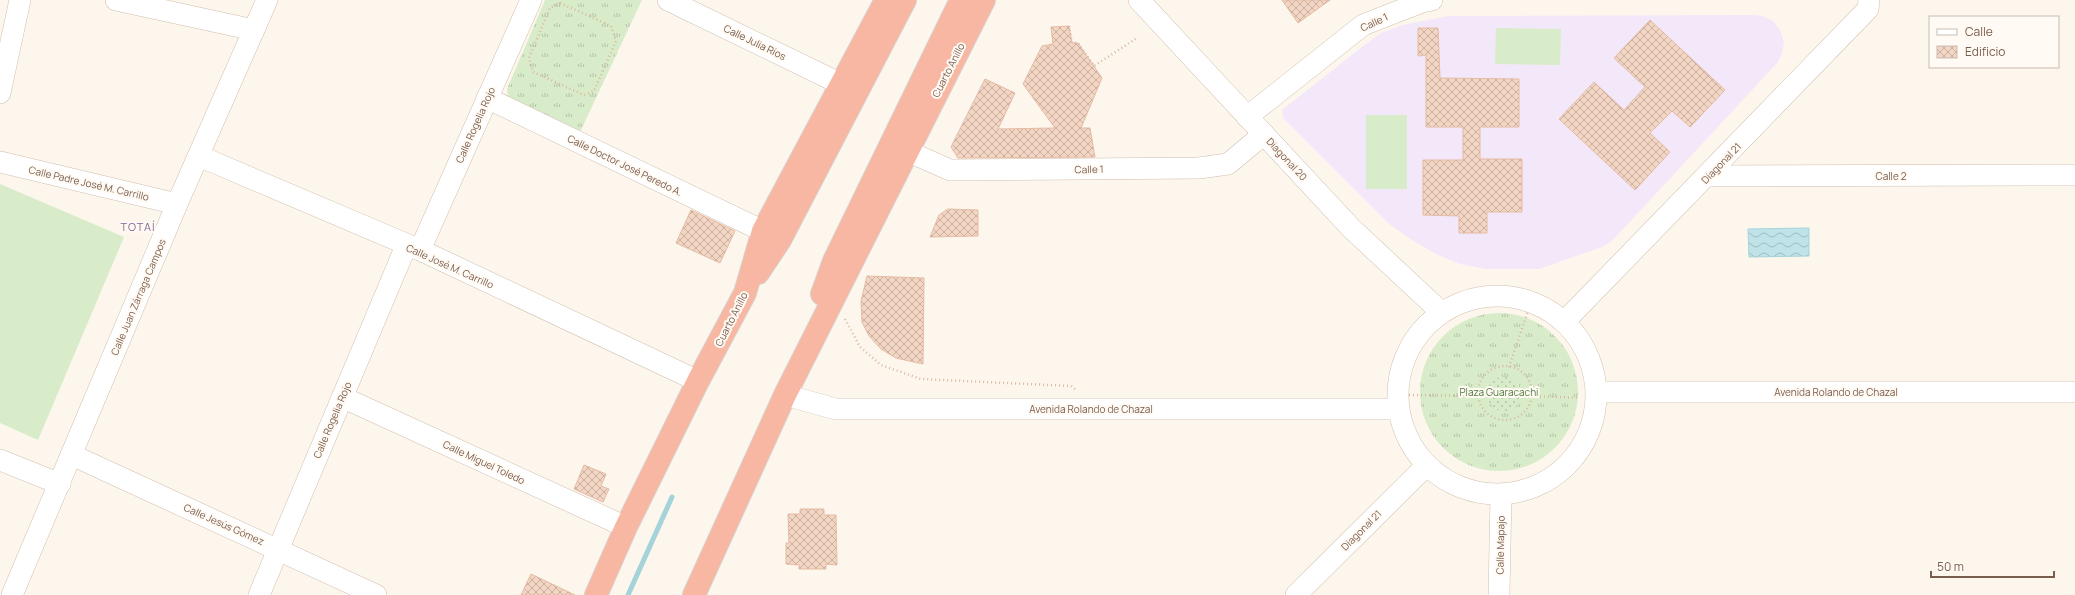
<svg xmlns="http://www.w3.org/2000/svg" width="2075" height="595" viewBox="0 0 2075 595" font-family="Manrope,sans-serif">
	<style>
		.education { fill: #f3e8fa }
		.grass { fill: url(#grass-tufts) }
		.garden { fill: url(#garden-dots) }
		.pitch { fill: #d8ecc9 }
		.water { fill: url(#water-waves); stroke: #a5d3da }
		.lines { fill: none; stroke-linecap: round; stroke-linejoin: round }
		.stream { stroke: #a5d3da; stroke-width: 5 }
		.building { fill: url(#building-cross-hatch); stroke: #e6bba3 }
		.minor-casing { stroke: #d1beb0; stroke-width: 22 }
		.highway-casing { stroke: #dad1cd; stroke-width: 24 }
		.path { stroke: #d9b8a5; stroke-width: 2.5; stroke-dasharray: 1 3; stroke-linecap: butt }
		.minor { stroke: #fff; stroke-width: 21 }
		.highway { stroke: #f7b7a3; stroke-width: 22 }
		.labels { text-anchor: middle; stroke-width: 4; stroke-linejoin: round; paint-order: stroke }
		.street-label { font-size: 10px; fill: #7a5c4d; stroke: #fffaf3 }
		.park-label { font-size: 10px; fill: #537a41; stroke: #fffaf3 }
		.neighbourhood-label { font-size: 11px; letter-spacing: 1px; fill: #846695; stroke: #fffaf3 }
	</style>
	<defs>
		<pattern id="grass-tufts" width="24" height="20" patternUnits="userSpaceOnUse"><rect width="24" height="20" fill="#d8ecc9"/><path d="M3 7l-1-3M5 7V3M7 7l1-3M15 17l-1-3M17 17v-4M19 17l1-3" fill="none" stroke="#b4c2a5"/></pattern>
		<pattern id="garden-dots" width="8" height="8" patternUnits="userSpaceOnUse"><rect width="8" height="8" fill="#d8ecc9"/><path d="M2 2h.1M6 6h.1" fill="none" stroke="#b4c2a5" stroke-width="1.8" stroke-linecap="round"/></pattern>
		<pattern id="water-waves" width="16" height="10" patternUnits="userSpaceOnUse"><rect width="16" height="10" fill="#bfe3e8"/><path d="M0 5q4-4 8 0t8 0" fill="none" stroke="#a0bbbe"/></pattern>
		<pattern id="building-cross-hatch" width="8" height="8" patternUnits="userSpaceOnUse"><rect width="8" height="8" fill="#f3d5c3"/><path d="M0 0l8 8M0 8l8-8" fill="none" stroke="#cab0a1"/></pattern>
	</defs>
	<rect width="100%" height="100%" fill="#fdf6ec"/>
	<polygon class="education" points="1753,15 1763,16 1773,21 1780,30 1784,42 1782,53 1778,62 1612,241 1602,247 1539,269 1486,269 1460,264 1436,254 1412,240 1389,224 1283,118 1282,110 1358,50 1381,33 1402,25 1448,16"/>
	<g class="grass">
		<polygon points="545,0 642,0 580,132 508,97 507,89"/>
		<circle cx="1499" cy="392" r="79"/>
	</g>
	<circle class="garden" cx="1504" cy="394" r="17"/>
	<g class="pitch">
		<polygon points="1496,28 1561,29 1560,65 1495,64"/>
		<rect x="1366" y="115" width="41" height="74"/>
		<polygon points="0,184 124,237 38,440 0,423"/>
	</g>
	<polygon class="water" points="1809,228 1809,256 1749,257 1748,229"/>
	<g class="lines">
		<polyline class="stream" points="628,595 672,497"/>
	</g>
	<g class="building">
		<polygon points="1282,0 1330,0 1298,23"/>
		<polygon points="1650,20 1725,90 1690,127 1672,111 1650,133 1670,152 1635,190 1559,119 1594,82 1624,110 1645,87 1614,58"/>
		<polygon points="1069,26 1072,43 1078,43 1102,78 1081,128 1090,128 1095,157 958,158 951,147 985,79 1015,93 998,129 1055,128 1023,84 1042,46 1053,44 1051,27"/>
		<polygon points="1418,28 1438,28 1440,78 1519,79 1519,127 1480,127 1480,159 1522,159 1522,212 1487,212 1487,233 1459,233 1459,216 1423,215 1423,160 1463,160 1463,127 1426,127 1426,55 1418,56"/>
		<polygon points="948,209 978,210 978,236 930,237 939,215"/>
		<polygon points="691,210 735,231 720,263 676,243"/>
		<polygon points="867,276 924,278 923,364 896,358 881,349 869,336 862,322 861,301"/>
		<polygon points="584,465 606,474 601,486 609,489 603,502 574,489"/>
		<polygon points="800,509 824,509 824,515 836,515 837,565 826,564 826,569 799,569 799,565 786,564 786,543 789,543 788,514 800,514"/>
		<polygon points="531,574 575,595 521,595"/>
	</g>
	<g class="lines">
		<g class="minor-casing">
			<g id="minor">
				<polyline points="116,0 254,30"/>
				<polyline points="668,0 841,84"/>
				<polyline points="1139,0 1351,228 1441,312"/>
				<polyline points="0,93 20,0"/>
				<polyline points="487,98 763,231"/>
				<polyline points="1247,117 1363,25 1422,2 1432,0"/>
				<polyline points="907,151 950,170 1199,168 1228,164 1264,134"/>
				<polyline points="199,156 420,250 698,381"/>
				<polyline points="0,162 177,204"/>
				<polyline points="1708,176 2075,175"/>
				<polyline points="420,250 531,0"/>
				<circle cx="1497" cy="395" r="99"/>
				<polyline points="1565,321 1868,9 1869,0"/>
				<polyline points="1597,392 2075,392"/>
				<polyline points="785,395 836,409 1398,409"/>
				<polyline points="342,397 626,527"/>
				<polyline points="72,455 376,595"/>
				<polyline points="0,460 60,484"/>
				<polyline points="12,595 177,204 267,0"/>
				<polyline points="259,595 406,246"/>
				<polyline points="1296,595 1427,465"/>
				<polyline points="1499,595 1501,495"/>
			</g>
		</g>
		<g class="highway-casing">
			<g id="highway">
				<polyline points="758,273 780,240 905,0"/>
				<polyline points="822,294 834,261 961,0"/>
				<polyline points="596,595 626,527 698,381 745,293 763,231 886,0"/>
				<polyline points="694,595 785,395 984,0"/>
			</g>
		</g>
		<g class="path">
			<polygon points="560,3 611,26 616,41 594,91 584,95 533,72 529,58 550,8"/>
			<polyline points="1069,26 1072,43 1078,43 1094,66 1137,38"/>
			<polyline points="845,319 860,347 881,365 921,379 1071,386 1076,390"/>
			<circle cx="1505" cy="393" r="27"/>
			<polyline points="1509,367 1531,302"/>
			<polyline points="1409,395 1478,396"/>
			<polyline points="1532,396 1580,398"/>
		</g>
		<use href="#minor" class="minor"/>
		<use href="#highway" class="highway"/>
	</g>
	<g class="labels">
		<g class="street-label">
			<text transform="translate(1374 22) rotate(-25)" y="4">Calle 1</text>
			<text transform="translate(755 42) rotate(26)" y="4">Calle Julia Ríos</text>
			<text transform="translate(948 70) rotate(-63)" y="4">Cuarto Anillo</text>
			<text transform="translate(475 125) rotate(-66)" y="4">Calle Rogelia Rojo</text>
			<text transform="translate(1287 159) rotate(47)" y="4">Diagonal 20</text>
			<text transform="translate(1721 163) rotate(-46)" y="4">Diagonal 21</text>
			<text transform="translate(625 165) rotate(26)" y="4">Calle Doctor José Peredo A.</text>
			<text transform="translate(1089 169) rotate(-1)" y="4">Calle 1</text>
			<text x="1891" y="180">Calle 2</text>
			<text transform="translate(89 183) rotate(13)" y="4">Calle Padre José M. Carrillo</text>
			<text transform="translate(450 266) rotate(24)" y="4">Calle José M. Carrillo</text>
			<text transform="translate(138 297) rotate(-67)" y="4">Calle Juan Zárraga Campos</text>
			<text transform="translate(731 319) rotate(-63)" y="4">Cuarto Anillo</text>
			<text x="1836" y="396">Avenida Rolando de Chazal</text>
			<text x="1091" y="413">Avenida Rolando de Chazal</text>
			<text transform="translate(332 420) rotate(-67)" y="4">Calle Rogelia Rojo</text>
			<text transform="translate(484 462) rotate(25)" y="4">Calle Miguel Toledo</text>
			<text transform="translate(224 524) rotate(24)" y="4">Calle Jesús Gómez</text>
			<text transform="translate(1361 530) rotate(-45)" y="4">Diagonal 21</text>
			<text transform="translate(1500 545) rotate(-89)" y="4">Calle Mapajo</text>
		</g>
		<g class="park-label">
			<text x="1499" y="396">Plaza Guaracachi</text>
		</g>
		<g class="neighbourhood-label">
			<text x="138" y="231">TOTAÍ</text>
		</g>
	</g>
	<rect x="1929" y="16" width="130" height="52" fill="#fffaf3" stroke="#cabbb1"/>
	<rect x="1937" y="29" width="20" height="6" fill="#ffffff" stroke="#cabbb1"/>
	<text x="1965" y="36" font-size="12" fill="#7a5c4d">Calle</text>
	<rect x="1937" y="46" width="20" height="12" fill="url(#building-cross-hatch)" stroke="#cabbb1"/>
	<text x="1965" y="56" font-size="12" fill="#7a5c4d">Edificio</text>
	<path d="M1931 571v6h123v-6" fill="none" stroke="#7a5c4d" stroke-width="2"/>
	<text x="1937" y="571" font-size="12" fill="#7a5c4d" stroke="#fffaf3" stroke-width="3" paint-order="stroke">50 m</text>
</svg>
